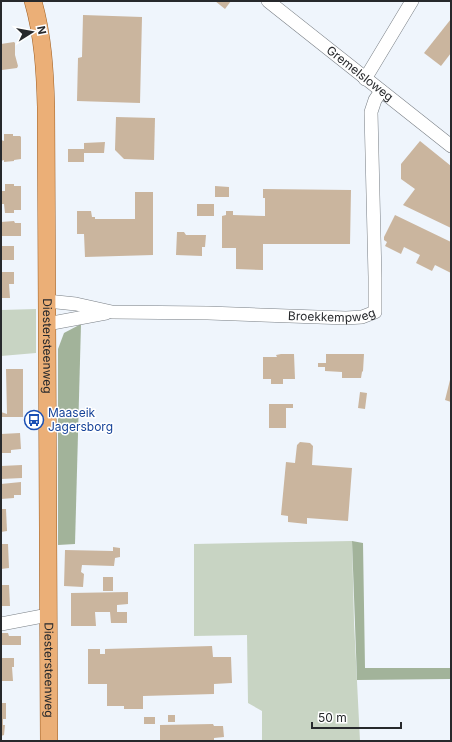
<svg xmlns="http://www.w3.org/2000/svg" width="452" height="742" viewBox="0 0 452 742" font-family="Inter,sans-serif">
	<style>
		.green { fill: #c8d4c3 }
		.forest { fill: #a2b39a }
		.building { fill: #cab59e }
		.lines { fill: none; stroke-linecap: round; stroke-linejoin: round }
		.minor-casing { stroke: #797f85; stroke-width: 14 }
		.major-casing { stroke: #9e5e22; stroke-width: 18 }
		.minor { stroke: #fff; stroke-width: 13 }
		.major { stroke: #ebaf77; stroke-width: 17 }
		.labels { text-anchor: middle; stroke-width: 3; stroke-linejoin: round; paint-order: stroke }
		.street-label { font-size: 12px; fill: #27292c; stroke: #fff }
		.transit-label { font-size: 12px; fill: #164399; stroke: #fff; text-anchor: start }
	</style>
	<rect width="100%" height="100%" fill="#eff5fc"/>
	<g class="green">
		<polygon points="36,309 36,353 1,356 1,310"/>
		<polygon points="352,541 354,622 360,741 262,741 262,711 248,703 247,635 194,636 194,544"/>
	</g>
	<g class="forest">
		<polygon points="81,324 75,544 58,545 58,349 64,333"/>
		<polygon points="352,541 363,543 365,668 451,668 451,679 357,680"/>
	</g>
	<g class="building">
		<polygon points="215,1 231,1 225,9"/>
		<polygon points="83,15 142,17 140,103 77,101 78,58 82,57"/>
		<polygon points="451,19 451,53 441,66 424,53"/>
		<polygon points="14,42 15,43 15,55 18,66 17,68 2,70 1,44"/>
		<polygon points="116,117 155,118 154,160 124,159 115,150"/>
		<polygon points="4,134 13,134 13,136 20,136 21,137 21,159 14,160 14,161 4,162 4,160 1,161 1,140 4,141"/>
		<polygon points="420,141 451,166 451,228 403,205 415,189 401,179 401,164"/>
		<polygon points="105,142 104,153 84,153 84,162 68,162 68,149 84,149 84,143"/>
		<polygon points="5,184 14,184 14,186 21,186 21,210 14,210 14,213 5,213 4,204 1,204 1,191 5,191"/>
		<polygon points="215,186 229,187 229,197 215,197"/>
		<polygon points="263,189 351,190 350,244 263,244 263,270 236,269 236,248 222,248 222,216 226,215 226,211 233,211 233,215 265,216 265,198 263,198"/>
		<polygon points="135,192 153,192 153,255 85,257 84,234 77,234 77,211 91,211 92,217 95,217 95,219 135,219"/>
		<rect x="197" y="204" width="17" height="12"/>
		<polygon points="395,215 451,242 451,273 435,265 432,271 416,263 420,255 404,247 401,254 385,246 387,242 384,240 384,237"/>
		<polygon points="14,221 15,223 21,223 21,236 1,236 1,222"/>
		<polygon points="177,232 184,232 186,235 206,235 205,247 202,247 202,256 176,255"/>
		<rect x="1" y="246" width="13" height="14"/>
		<polygon points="1,272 14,272 14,284 9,284 10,298 1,298"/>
		<polygon points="281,354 294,354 295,379 283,379 283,384 271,384 271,379 263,379 263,357 277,357 276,355"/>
		<polygon points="326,354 364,354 363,371 362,372 361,378 342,378 342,372 325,371 325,367 318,367 318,363 326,363"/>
		<polygon points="6,369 23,369 23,417 1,417 1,412 7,414"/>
		<polygon points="450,380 451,380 451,402 445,400"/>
		<polygon points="360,392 367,393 365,409 358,408"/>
		<polygon points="269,404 293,404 293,408 286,408 286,428 269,428"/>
		<polygon points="20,433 21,449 11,450 11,453 1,453 1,434"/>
		<polygon points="300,442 310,443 313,446 312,465 352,468 348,521 307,518 307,524 288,522 288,516 281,515 286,462 295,463 297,445"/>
		<polygon points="22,465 22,478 1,479 1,466"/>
		<polygon points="21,482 21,495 14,495 14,498 1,499 1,484"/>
		<polygon points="1,509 6,509 7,531 1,532"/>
		<polygon points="1,544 8,544 9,568 1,569"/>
		<polygon points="113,547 120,548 120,557 115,558 114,566 82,565 81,572 84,574 83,587 64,586 65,550 113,551"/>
		<rect x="103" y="577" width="10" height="14"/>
		<polygon points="1,585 9,585 10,606 1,606"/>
		<polygon points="128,592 128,604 117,605 117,612 127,612 127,623 111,623 110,612 95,612 96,626 71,626 71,593"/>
		<polygon points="2,633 8,633 9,636 21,636 21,645 1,645"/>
		<polygon points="212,646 213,657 231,657 232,683 214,684 214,694 143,696 143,709 124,709 124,706 107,706 107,684 88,684 88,649 100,649 100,654 105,654 105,649"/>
		<polygon points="1,658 14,658 14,667 12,667 13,681 1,681"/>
		<polygon points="1,703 6,703 6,719 3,719 3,725 5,725 4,735 1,736"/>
		<rect x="168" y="715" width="7" height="7"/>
		<rect x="144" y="717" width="11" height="7"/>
		<polygon points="213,724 214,726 223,726 224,737 214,738 214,741 160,741 160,725"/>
	</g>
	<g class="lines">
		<g class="minor-casing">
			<g id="minor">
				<path id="s1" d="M268,1L451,146"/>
				<polyline points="365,79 412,1"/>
				<path id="s2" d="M47,301L76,304L112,312L208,313L346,318L362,317L375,312V277L371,112L375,100L381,91"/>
				<polyline points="47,324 106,313"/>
				<polyline points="1,624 48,615"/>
			</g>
		</g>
		<g class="major-casing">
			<g id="major">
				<path id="s3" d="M33,1C43,36 45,71 46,107L49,741"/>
			</g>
		</g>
		<use href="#minor" class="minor"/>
		<use href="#major" class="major"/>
	</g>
	<defs>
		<g id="bus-ring" transform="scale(1)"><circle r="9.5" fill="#fff" stroke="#1a4fb4" stroke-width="1.5"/><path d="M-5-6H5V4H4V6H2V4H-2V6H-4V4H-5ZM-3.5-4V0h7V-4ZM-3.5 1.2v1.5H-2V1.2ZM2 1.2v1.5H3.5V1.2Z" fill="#1a4fb4"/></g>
	</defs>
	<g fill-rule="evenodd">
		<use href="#bus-ring" x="34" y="420"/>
	</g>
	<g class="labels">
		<g class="street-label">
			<text dy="4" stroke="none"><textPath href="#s1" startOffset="117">Gremelsloweg</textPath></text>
			<text dy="4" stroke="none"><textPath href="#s2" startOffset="286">Broekkempweg</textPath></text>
			<text dy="4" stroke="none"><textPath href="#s3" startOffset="346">Diestersteenweg</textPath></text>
			<text dy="4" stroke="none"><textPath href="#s3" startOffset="670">Diestersteenweg</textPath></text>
		</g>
		<g class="transit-label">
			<text x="48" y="417">Maaseik<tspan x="48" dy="14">Jagersborg</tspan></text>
		</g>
	</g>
	<rect width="452" height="742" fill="none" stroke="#27292c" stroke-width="4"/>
	<g transform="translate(32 32) rotate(79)" stroke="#ffffff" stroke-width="3" paint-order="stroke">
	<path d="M0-3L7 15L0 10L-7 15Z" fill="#27292c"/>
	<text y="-6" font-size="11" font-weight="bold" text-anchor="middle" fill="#27292c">N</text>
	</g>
	<path d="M312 722v6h89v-6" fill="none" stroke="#27292c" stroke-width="2"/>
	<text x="318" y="722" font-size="12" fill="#27292c" stroke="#ffffff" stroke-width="3" paint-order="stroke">50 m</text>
</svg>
